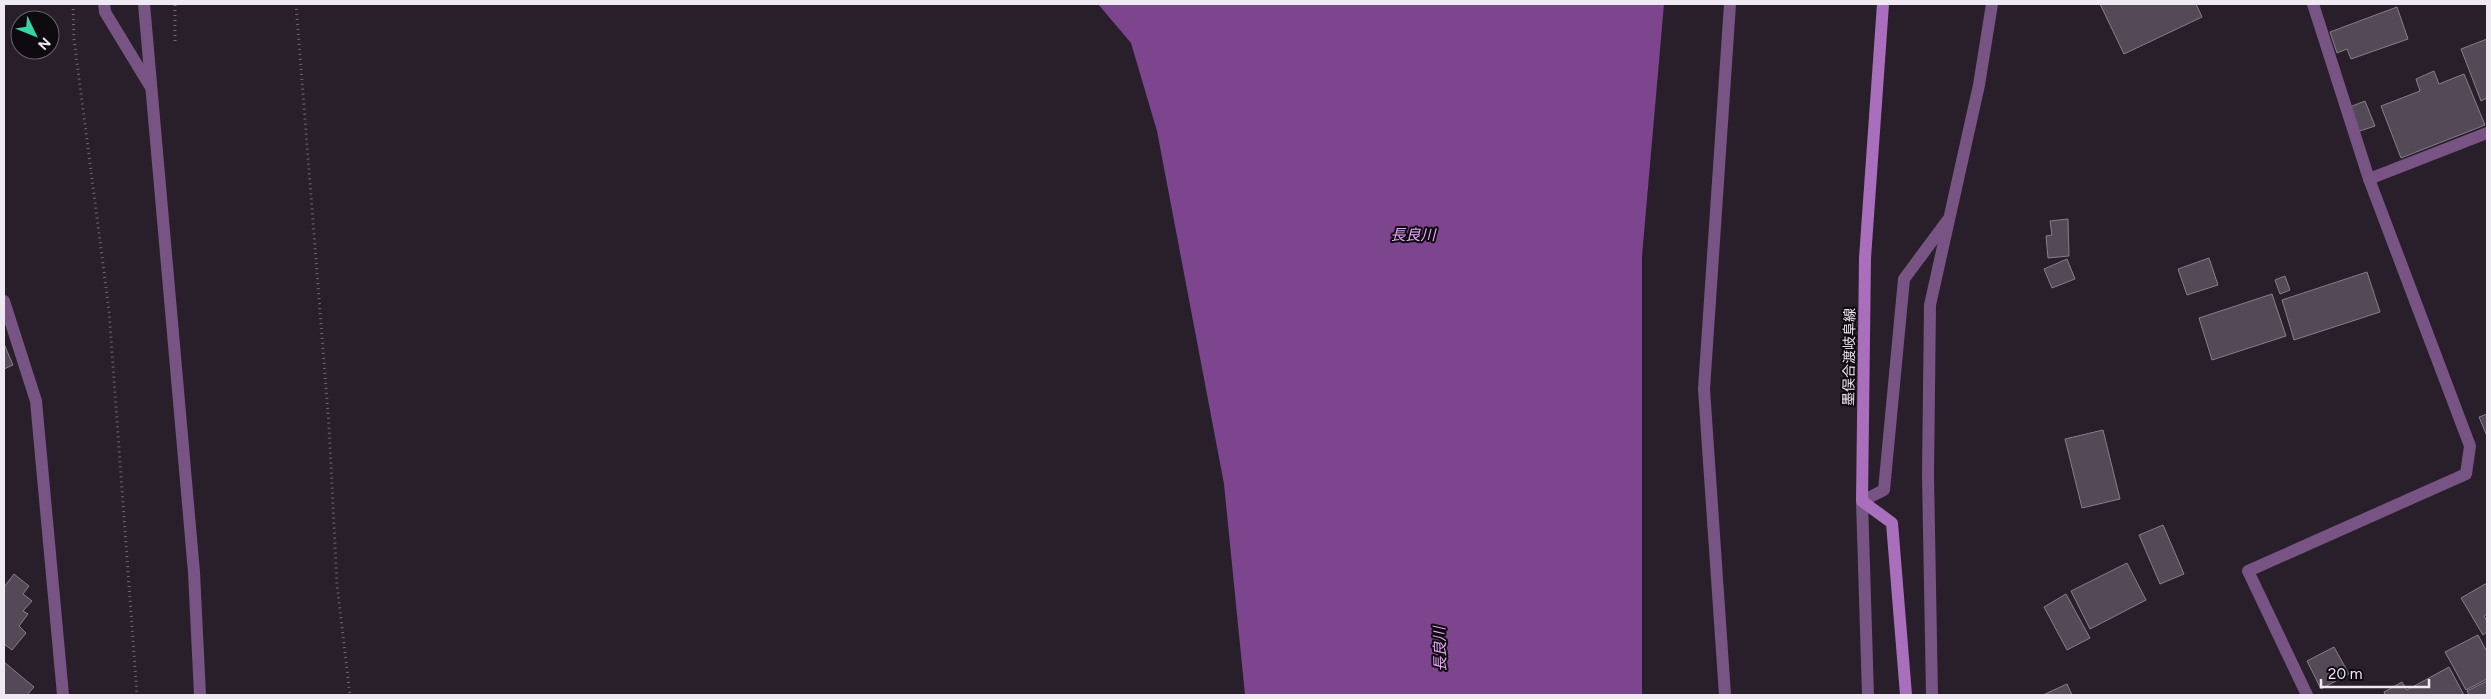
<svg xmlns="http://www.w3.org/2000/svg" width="2491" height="699" viewBox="0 0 2491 699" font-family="Figtree,'Noto Sans JP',sans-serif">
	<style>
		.water { fill: #7d458e }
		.building { fill: #544a57; stroke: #887d8b }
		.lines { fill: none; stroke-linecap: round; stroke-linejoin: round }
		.path { stroke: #6f6772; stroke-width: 3; stroke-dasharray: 1 4; stroke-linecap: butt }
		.lane { stroke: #785484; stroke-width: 12 }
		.street { stroke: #785484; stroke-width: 12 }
		.secondary { stroke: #a96fbc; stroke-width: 12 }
		.labels { text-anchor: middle; stroke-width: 4; stroke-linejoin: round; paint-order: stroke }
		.street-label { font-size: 14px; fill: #efe9f1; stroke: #0e0a10 }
		.water-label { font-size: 15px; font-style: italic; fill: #e7aafa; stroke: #0e0a10 }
	</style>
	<rect width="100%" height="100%" fill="#281f2b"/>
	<polygon class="water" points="1098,4 1664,4 1642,256 1642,695 1245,695 1224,484 1157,131 1131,43"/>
	<g class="building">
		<polygon points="2100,4 2196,4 2202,17 2124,54"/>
		<polygon points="2397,7 2408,39 2351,59 2347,49 2337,53 2330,32"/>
		<polygon points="2487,39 2487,98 2481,101 2461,49"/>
		<polygon points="2434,71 2439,84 2464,74 2485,125 2401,158 2381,106 2420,91 2416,79"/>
		<polygon points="2365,101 2375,126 2351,134 2342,110"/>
		<polygon points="2068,219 2069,256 2048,258 2046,236 2052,235 2050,221"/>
		<polygon points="2209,258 2218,285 2187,295 2178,269"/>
		<polygon points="2067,259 2075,279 2052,288 2044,269"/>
		<polygon points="2367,272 2380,312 2294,340 2282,300"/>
		<polygon points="2285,276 2290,290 2280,294 2275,280"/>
		<polygon points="2272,294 2286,336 2212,360 2199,318"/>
		<polygon points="4,344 13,365 4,369"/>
		<polygon points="2487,414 2487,436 2479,417"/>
		<polygon points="2103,430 2120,499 2082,508 2065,439"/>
		<polygon points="2163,525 2184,574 2160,584 2139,535"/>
		<polygon points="2127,563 2146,600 2090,629 2071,591"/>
		<polygon points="14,574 29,586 23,594 32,601 23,611 28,614 19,626 26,633 12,650 4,644 4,587"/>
		<polygon points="2487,583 2487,614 2484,616 2487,621 2487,632 2483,635 2461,598"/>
		<polygon points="2066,594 2090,638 2067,650 2044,607"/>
		<polygon points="2478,635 2487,652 2487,679 2466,690 2445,652"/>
		<polygon points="2334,647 2349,674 2321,689 2307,661"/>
		<polygon points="4,662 34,687 27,695 4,695"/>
		<polygon points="2449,667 2464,695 2385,695 2384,692 2402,682 2407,690"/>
		<polygon points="2487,681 2487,695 2469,695 2467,691"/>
		<polygon points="2067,684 2072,695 2043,695"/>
	</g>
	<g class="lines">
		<g class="path">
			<polyline points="73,4 74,39 109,311 137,695"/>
			<polyline points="296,4 329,426 337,585 350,695"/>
			<polyline points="175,41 175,4"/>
		</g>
		<polyline class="lane" points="1725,695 1704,389 1730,4"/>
		<g class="street">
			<polyline points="104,4 105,12 150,86"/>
			<polyline points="144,4 194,572 200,695"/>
			<polyline points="2369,179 2487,133"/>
			<polyline points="4,301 36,401 63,695"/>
			<polyline points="1868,695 1862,501 1884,490 1904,279 1947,221"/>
			<polyline points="1932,695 1928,475 1930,305 1979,85 1992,4"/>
			<polyline points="2307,695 2248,571 2466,474 2470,446 2369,179 2313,4"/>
		</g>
		<polyline class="secondary" points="1883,4 1865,258 1862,501 1892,523 1906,695"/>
	</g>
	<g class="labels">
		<g class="street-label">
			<text transform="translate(1849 357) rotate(-89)" y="5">墨俣合渡岐阜線</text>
		</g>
		<g class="water-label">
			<text x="1413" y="240">長良川</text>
			<text transform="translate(1440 649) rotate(-91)" y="5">長良川</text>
		</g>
	</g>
	<rect width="2491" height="699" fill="none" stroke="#efe9f1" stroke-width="10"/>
	<g transform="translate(35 35) rotate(133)"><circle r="24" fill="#0e0a10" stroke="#68636a"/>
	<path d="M0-4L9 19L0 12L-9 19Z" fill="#39d4a5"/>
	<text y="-8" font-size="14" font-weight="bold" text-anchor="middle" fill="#efe9f1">N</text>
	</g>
	<path d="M2321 679v8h108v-8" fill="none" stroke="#efe9f1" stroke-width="2.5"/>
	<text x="2328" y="679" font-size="15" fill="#efe9f1" stroke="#0e0a10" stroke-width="4" paint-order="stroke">20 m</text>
</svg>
